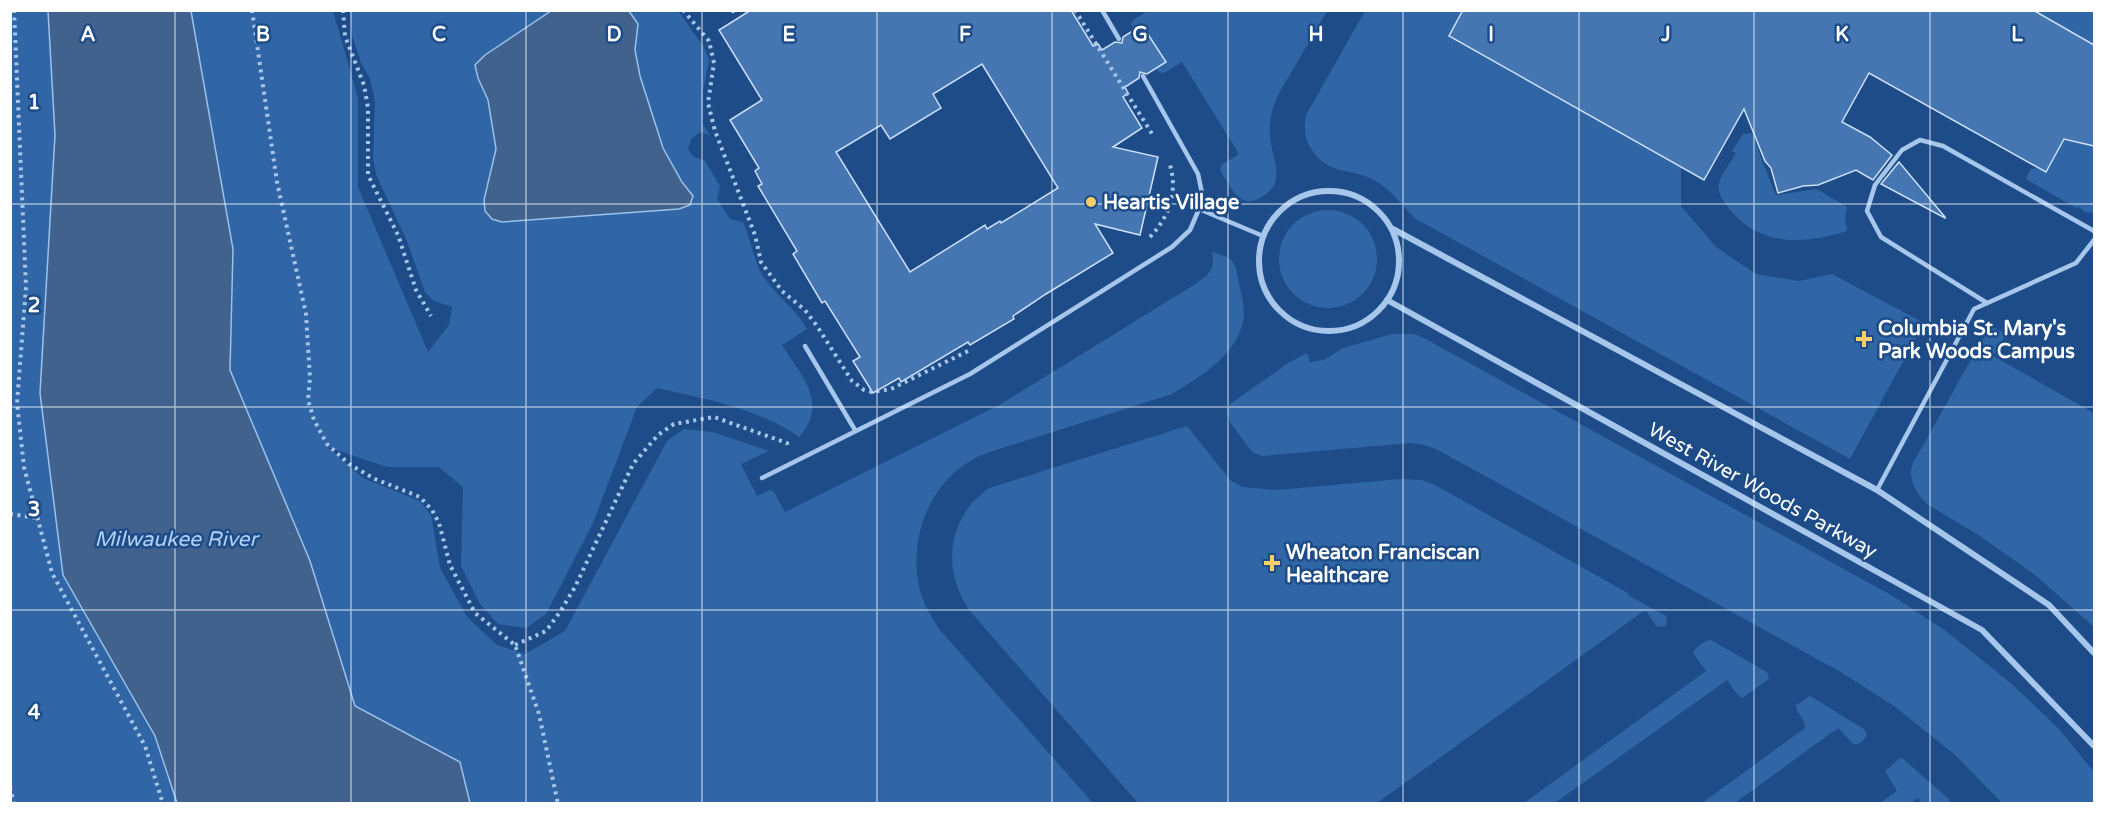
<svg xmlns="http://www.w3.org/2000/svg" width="2105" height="814" viewBox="0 0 2105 814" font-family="'Varela Round',sans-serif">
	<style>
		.green { fill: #3066a5 }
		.water { fill: #40628d; stroke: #9ac1ed; stroke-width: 1.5 }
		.building { fill: #4576b1; stroke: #cce0f8; stroke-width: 1.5; fill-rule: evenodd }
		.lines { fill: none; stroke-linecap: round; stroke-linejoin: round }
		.path { stroke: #a7c6eb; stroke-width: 4; stroke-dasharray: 3 4.5; stroke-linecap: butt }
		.service { stroke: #a7c6eb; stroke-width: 4.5 }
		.minor { stroke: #a7c6eb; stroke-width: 6 }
		.grid { fill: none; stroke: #fff; stroke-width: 1.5; stroke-opacity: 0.55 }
		.poi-dot { fill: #fbcf65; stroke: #1d4c88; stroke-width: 2 }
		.labels { text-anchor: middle; stroke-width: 5; stroke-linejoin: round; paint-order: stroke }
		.poi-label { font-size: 20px; font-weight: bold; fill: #fff; stroke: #1d4c88; text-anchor: start }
		.street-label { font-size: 20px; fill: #fff; stroke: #1d4c88 }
		.water-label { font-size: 21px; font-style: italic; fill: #b2d0f3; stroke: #1d4c88 }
		.grid-label { font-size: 20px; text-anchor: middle; font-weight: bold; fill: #fff; stroke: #1d4c88; stroke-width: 5; stroke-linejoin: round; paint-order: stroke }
	</style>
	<rect width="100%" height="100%" fill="#1d4c88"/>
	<g class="green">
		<polygon points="10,11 48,11 55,135 63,575 155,736 177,803 11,803"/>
		<path d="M191,11H333L358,98V187L428,352L449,325L452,307L434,301L425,292L407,241L377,177L373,159L375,101L370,79L361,63L352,35L350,11H551L485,55L476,65L478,78L488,100L496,149L484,200L693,196L682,182L663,148L640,76L635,50L638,24L628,11H678L704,47L709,60L703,91V125L710,135L700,132L691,139L688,149L693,156L705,161L720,186L717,199L730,219L743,222C750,238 753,255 760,271C772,293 795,307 807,329L782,345C802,377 829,403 799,437C758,408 705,399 657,388L637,407L593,523L546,614L526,628L498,624L480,604L461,566L463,487L439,467H387L327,447L363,478L420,501L431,515L440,568L467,617L497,645L525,654L565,631L667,441L684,429L713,432L769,451L741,464L757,496L770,490L774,492L785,512L1001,404L1197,283C1210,273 1215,270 1212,252C1235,258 1235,262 1239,283C1241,294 1244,304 1244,315C1240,354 1201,376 1172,394L996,450C987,453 978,456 970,461C928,486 909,540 919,587C923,603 931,616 939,629L1093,803H470L460,762L355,706L310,561L230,370L233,249Z"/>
		<path d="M1148,11H1327C1315,31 1304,51 1292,71C1287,80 1280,90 1276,100C1271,111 1269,124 1270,136C1272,161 1290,186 1255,200C1238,207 1227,181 1220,170L1221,165L1239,154L1182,62L1164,73L1159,72L1156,68L1166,62L1142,25L1134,30L1131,24L1133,20Z"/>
		<path d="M1365,11H1463L1449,37L1681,168V206L1716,247L1756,274L1799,281L1832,274L1924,323L1850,459L1416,219C1404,208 1393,192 1379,183C1353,166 1328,178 1310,147C1304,137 1304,126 1306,115Z"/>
		<polygon points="2033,11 2094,11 2094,45"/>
		<path d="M1753,133L1762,161L1776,195L1817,189L1847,207L1845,217L1847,231C1806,244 1761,247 1731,211C1727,206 1720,197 1719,191C1716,179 1731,163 1736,153L1732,151L1743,134Z"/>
		<polygon points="2064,139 2094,146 2094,213 2085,212 2079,207 2076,208 2026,179 2030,169 2034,169 2037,165 2047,171"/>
		<circle cx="1328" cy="259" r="49"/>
		<path d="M1995,328L2002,332L2005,336L1994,355L1995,357L2094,413V627L2035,575L1980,536L1927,504C1916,493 1907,479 1913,463L1981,342L1990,329Z"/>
		<polygon points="1392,334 1414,334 1422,337 1891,595 1946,631 2013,685 2060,730 2094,772 2094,803 2002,803 1955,755 1894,706 1839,671 1436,449 1424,445 1411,443 1262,456 1252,452 1230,422 1227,410 1230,404 1290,362 1307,353 1310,362 1324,360 1343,348"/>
		<path d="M1187,426L1231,481L1243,487L1277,490L1401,479L1422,480L1435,485L1628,593V595L1666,616L1667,624L1665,626L1657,627L1646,611L1641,613L1377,803H1138L969,610C947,575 945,538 971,504C976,498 983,493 989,488Z"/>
		<path d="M1711,640L1767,672L1769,679L1742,698L1737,694L1727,680L1555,803H1524L1706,671L1693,653C1696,646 1704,641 1711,640Z"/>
		<path d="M1810,696L1864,729L1867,735C1864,741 1859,745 1853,744L1838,728L1735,803H1702L1805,728C1806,719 1796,714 1796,705Z"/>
		<polygon points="1902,758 1949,799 1950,803 1922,803 1918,798 1910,803 1880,803 1897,791 1885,771 1899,759"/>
	</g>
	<g class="water">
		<polygon points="48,11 191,11 233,249 230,370 310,561 355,706 460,762 470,803 177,803 155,736 63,575 40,393 55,135"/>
		<polygon points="551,11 629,11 638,24 635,50 640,76 663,148 682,182 693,196 690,205 679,209 502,222 492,219 485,211 484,200 496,149 488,100 478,78 475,65 485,55"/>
	</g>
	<g class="building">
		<path d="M751,10H1071L1093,46L1098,44L1102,50L1115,42L1122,43L1123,37L1142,25L1166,62L1147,74L1140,72L1139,78L1125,87L1128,93L1123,97L1142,128L1113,147L1158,157L1140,235L1095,224L1113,253L1046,294L1013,316L1014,319L970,345L968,342L901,382L899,378L873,393L853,361L860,357L825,301L822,303L793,254L797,251L758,186L762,184L755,171L759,168L730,120L762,100L719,30ZM982,64L1058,188L1001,223L1000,221L987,229L985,225L910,272L836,152L881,125L890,139L941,108L933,94Z"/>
		<polygon points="1463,10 2033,10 2094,45 2094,146 2064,139 2046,172 1869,73 1842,122 1870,137 1892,155 1873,180 1856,170 1818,185 1803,186 1778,193 1771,168 1765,161 1744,109 1704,180 1449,36"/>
		<polygon points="1899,162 1945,217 1945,218 1881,184"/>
	</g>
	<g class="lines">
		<g class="path">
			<polyline points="14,10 26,287 17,403 24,467 52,573 145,746 163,804"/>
			<polyline points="252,10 277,182 306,314 310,378 308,400 314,420 327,444 349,464 375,479 420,497 432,510 439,523 450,565 475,613 515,645 539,714 558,804"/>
			<polyline points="343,10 345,36 364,85 368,108 368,175 398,235 416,290 431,316"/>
			<polyline points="683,10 709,41 714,63 708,103 715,131 755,235 761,262 782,291 805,310 817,326 852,381 864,390 872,392 891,389 968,351"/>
			<polyline points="1075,10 1154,137"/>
			<path d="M1150,237C1169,217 1178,192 1170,165"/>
			<polyline points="10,514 37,518"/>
			<polyline points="515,645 546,631 560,612 575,587 633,464 658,435 674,424 714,417 787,443 788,446"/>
			<polyline points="10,787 14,804"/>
		</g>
		<g class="service">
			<polyline points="733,10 733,11"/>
			<polyline points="1102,10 1119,39"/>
			<polyline points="1143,76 1198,174 1202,193 1199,209 1263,236"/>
			<polyline points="1987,303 1881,237 1867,211 1875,185 1902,150 1920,140 1943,146 2094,231"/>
			<polyline points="805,346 855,430"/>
			<polyline points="762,478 970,374 1172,247 1190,230 1199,209"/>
			<polyline points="1877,490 1974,309 2076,263 2094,240"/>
		</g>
		<g class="minor">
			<circle cx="1329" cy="261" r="70"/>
			<polyline points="1393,229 1877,490 2049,605 2094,653"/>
			<polyline points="1387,300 1982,630 2094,746"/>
		</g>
	</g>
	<path class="grid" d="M175,10V804M351,10V804M526,10V804M702,10V804M877,10V804M1052,10V804M1228,10V804M1403,10V804M1579,10V804M1754,10V804M1930,10V804M10,204H2094M10,407H2094M10,610H2094"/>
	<g class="poi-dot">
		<circle cx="1091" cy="202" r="6"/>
		<path d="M1861 330h6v6h6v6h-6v6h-6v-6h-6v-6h6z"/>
		<path d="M1269 554h6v6h6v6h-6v6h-6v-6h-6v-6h6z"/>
	</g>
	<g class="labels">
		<g class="poi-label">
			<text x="1103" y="209">Heartis Village</text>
			<text x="1878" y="335">Columbia St. Mary's<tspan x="1878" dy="23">Park Woods Campus</tspan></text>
			<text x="1286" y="559">Wheaton Franciscan<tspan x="1286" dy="23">Healthcare</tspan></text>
		</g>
		<g class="street-label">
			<text transform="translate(1763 490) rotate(29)" y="7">West River Woods Parkway</text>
		</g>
		<g class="water-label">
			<text x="176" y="546">Milwaukee River</text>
		</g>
	</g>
	<g class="grid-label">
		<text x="88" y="41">A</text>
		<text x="263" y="41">B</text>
		<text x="439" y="41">C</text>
		<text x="614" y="41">D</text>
		<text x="789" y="41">E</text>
		<text x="965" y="41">F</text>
		<text x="1140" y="41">G</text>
		<text x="1316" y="41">H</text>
		<text x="1491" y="41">I</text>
		<text x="1666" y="41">J</text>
		<text x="1842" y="41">K</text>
		<text x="2017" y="41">L</text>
		<text x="34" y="109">1</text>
		<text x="34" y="312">2</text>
		<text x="34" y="516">3</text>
		<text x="34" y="719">4</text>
	</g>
	<rect width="2105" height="814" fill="none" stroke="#ffffff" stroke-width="24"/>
</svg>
